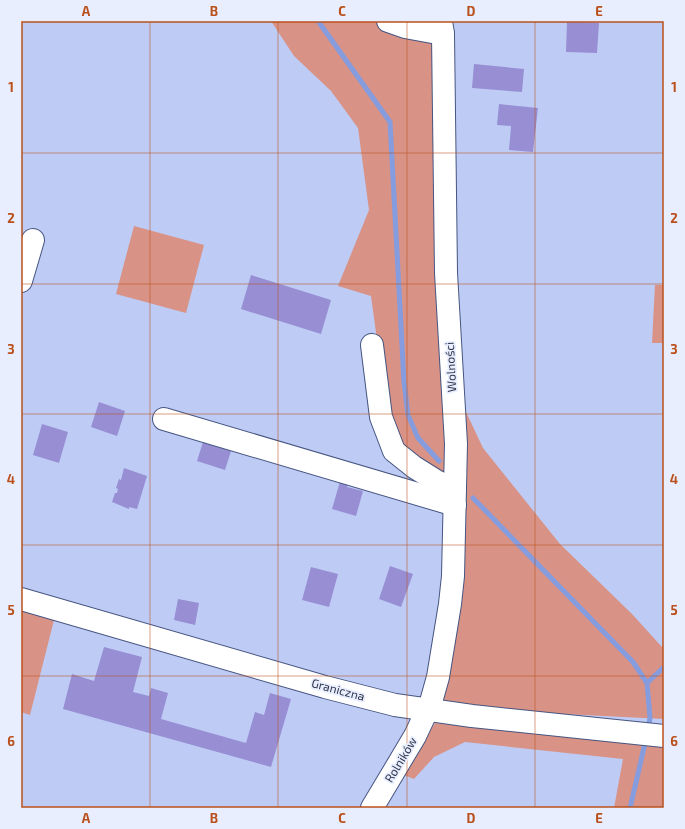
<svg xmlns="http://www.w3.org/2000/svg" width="685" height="829" viewBox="0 0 685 829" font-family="'Exo 2',sans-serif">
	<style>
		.green { fill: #d99286 }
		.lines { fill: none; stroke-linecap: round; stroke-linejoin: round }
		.stream { stroke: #859cdf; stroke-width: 5 }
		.building { fill: #978ed4 }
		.minor-casing { stroke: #465581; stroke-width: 24 }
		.minor { stroke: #fff; stroke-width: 22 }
		.grid { fill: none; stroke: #ba511c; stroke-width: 1; stroke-opacity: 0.55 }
		.labels { text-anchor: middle; stroke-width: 3.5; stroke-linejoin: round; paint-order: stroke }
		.street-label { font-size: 12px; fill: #31384c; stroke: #e8eefe }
		.neatline { fill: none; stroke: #ba511c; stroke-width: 1.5 }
		.grid-label { font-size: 13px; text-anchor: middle; font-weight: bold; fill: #ba511c }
	</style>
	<rect width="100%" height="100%" fill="#beccf5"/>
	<g class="green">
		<polygon points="271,21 431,21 442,361 483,448 560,544 632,614 662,647 664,644 664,719 442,708 462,601 465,503 400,448 386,406 371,296 338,286 369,210 358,128 331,91 294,56"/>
		<polygon points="134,226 204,245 186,313 116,294"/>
		<polygon points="655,285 664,285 664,343 652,343"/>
		<polygon points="21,610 54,620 30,715 21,712"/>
		<polygon points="435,723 549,731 664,743 664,808 614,808 623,759 465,742 434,757 414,779 401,774"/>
	</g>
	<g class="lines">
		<g class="stream">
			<polyline points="318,21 390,122 404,382 408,415 418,438 439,461"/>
			<polyline points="473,498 633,662 647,683 650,718 648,729"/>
			<polyline points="647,683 664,667"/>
			<polyline points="630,808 646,739"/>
		</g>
	</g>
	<g class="building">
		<polygon points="567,21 599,23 597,53 566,52"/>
		<polygon points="474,64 524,69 522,92 472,88"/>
		<polygon points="499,104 538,108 533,152 509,150 511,126 497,125"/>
		<polygon points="251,275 331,300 321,334 241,309"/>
		<polygon points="99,402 125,411 117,436 91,427"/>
		<polygon points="42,424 68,432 59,463 33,455"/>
		<polygon points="203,442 231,451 225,470 197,461"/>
		<polygon points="124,468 147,476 137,509 129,507 129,509 112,502 115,493 117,493 118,489 116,488 119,479 121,480"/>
		<polygon points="341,478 349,481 347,487 363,491 356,516 332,509"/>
		<polygon points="390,566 413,574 401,607 379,599"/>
		<polygon points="311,567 338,574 329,607 302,600"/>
		<polygon points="178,599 199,603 195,625 174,620"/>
		<polygon points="104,647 142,657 133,692 149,696 151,688 168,693 161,719 246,743 255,712 264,715 270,693 291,699 271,767 63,709 72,674 94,681"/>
	</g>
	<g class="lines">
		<g class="minor-casing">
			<g id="minor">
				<polyline points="388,21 405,27 443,34"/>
				<polyline points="21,281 33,240"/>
				<polyline points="372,345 381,417 394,451 414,467 438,482 455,489"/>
				<polyline points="164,419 455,505"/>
				<polyline points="21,599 325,687 395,705 472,716 664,736"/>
				<polyline points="372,808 415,736 431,702 438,677 450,604 453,576 456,444 446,273 443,34 441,21"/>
			</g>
		</g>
		<use href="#minor" class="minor"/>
	</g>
	<path class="grid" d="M150,21V808M278,21V808M407,21V808M535,21V808M21,153H664M21,284H664M21,414H664M21,545H664M21,676H664"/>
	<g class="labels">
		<g class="street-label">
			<text transform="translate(451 367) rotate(-93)" y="4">Wolności</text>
			<text transform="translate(338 690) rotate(15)" y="4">Graniczna</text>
			<text transform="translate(401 760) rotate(-59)" y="4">Rolników</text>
		</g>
	</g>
	<rect width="685" height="829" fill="none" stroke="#e8eefe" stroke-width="44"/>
	<rect x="22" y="22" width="641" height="785" class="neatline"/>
	<g class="grid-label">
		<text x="86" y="16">A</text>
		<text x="214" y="16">B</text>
		<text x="342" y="16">C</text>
		<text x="471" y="16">D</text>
		<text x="599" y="16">E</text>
		<text x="11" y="92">1</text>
		<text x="674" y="92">1</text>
		<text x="11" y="223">2</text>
		<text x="674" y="223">2</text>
		<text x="11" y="354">3</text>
		<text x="674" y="354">3</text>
		<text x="11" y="484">4</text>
		<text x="674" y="484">4</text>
		<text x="11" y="615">5</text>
		<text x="674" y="615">5</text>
		<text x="11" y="746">6</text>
		<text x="674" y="746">6</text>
		<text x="86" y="823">A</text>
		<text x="214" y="823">B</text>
		<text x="342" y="823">C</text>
		<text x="471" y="823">D</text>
		<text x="599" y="823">E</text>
	</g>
</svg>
